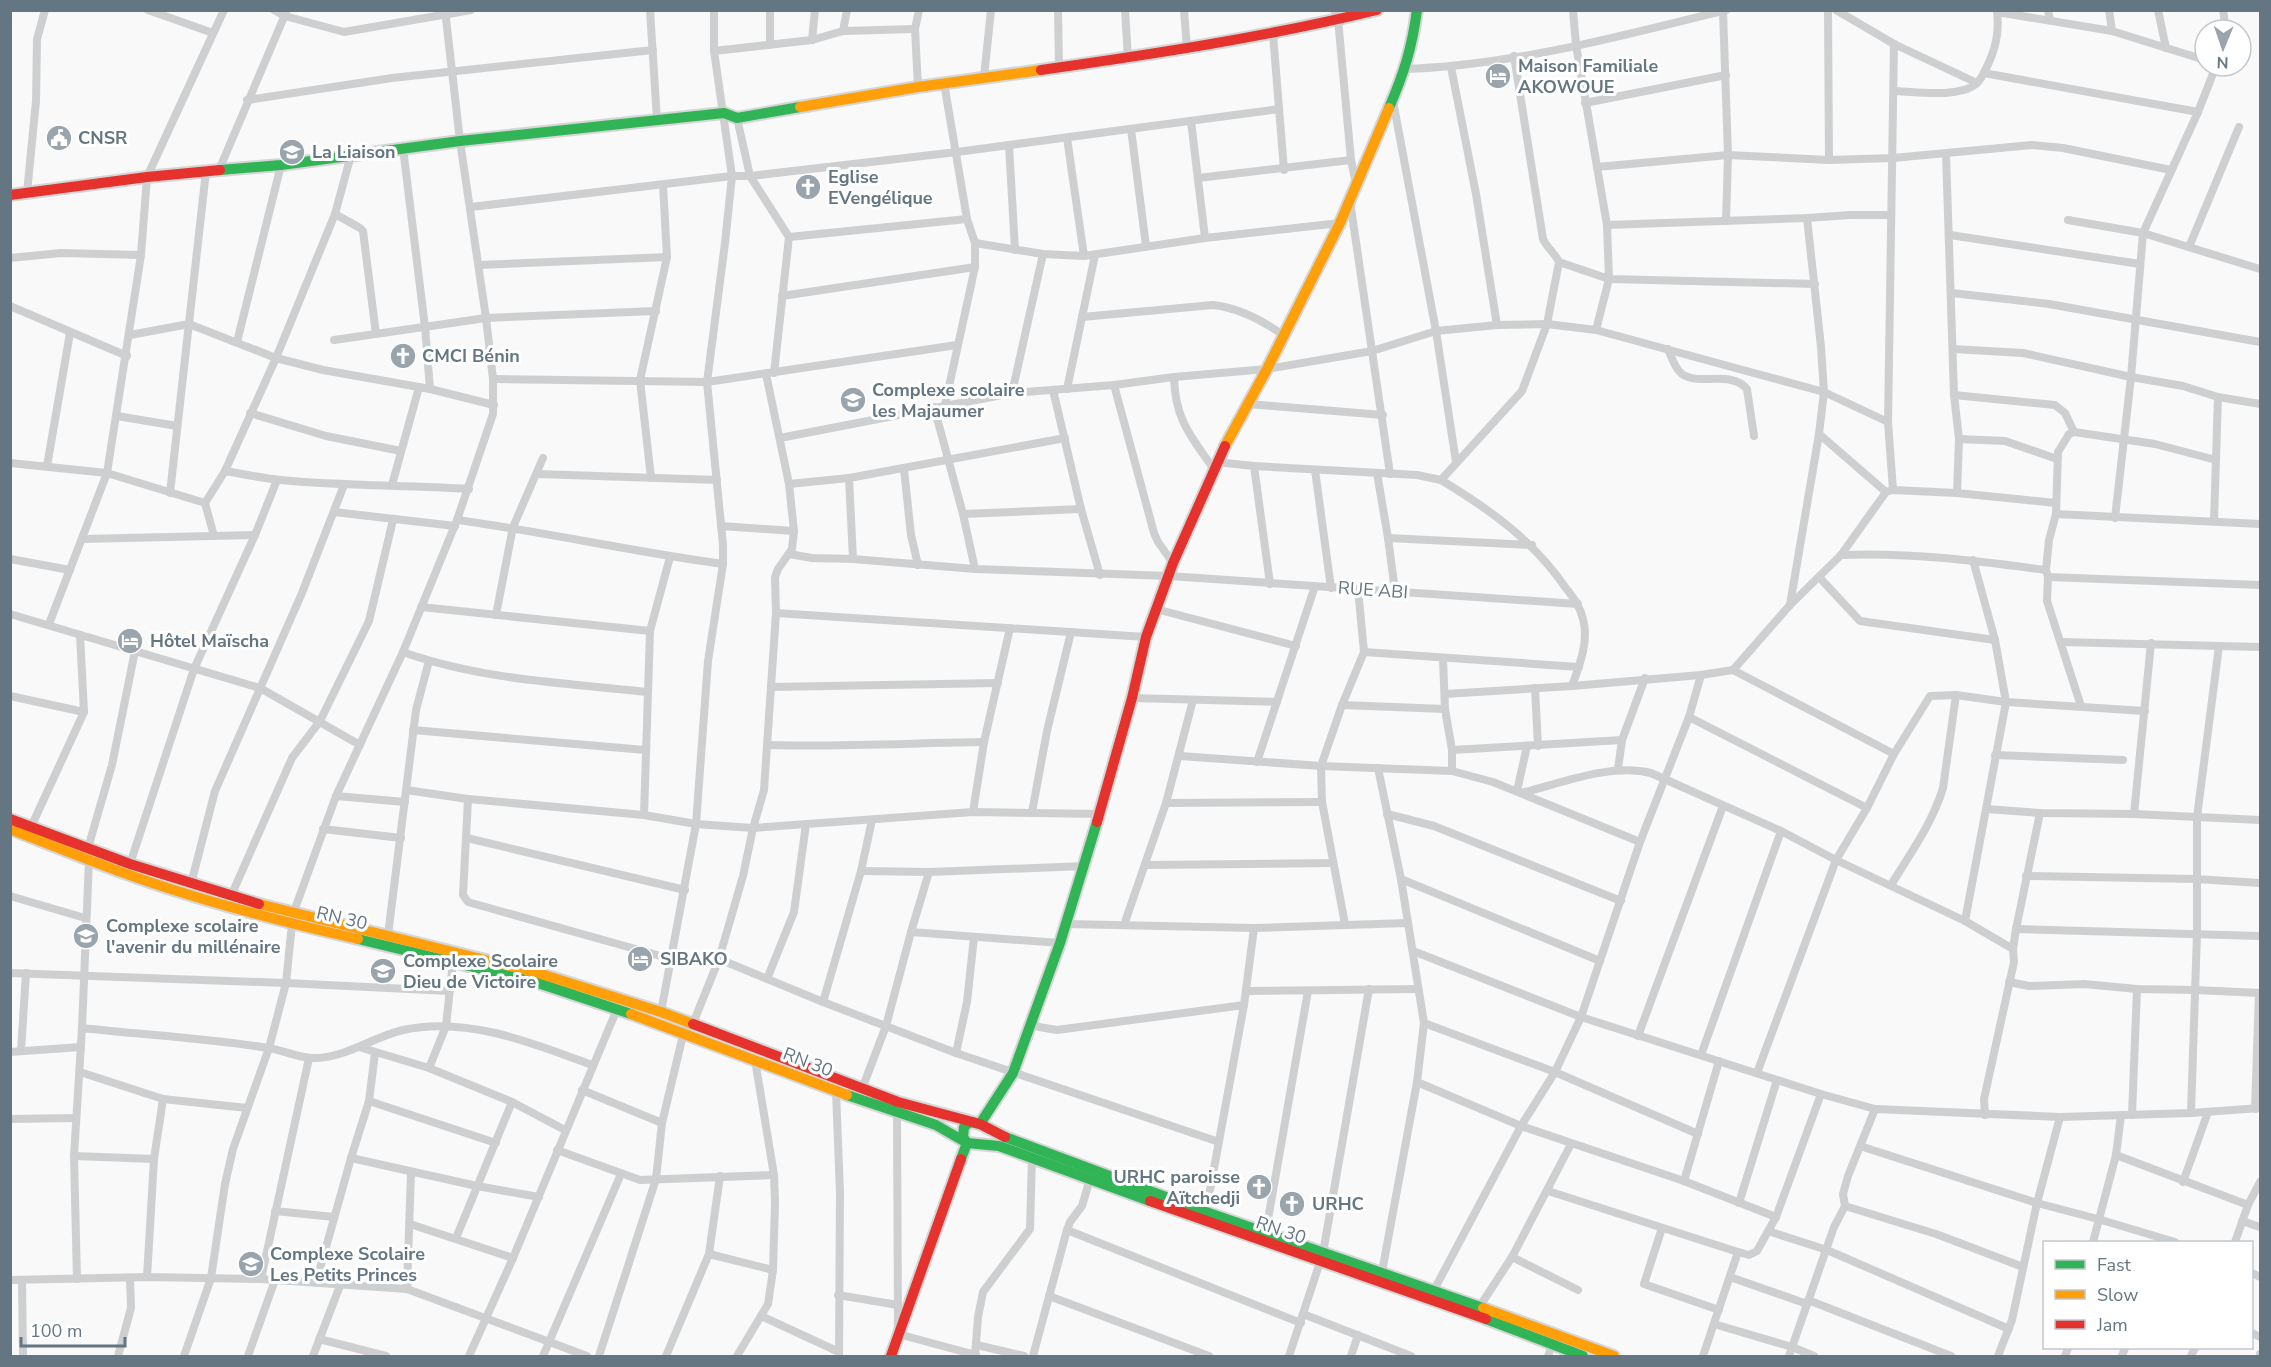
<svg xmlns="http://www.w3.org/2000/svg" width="2271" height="1367" viewBox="0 0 2271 1367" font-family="'Nunito Sans',sans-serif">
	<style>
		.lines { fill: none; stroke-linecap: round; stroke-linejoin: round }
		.fast-casing { stroke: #d5d6d7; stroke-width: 14 }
		.slow-casing { stroke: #d5d6d7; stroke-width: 14 }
		.jam-casing { stroke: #d5d6d7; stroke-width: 14 }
		.street { stroke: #cecfd0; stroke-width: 8 }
		.fast { stroke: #30b455; stroke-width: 10 }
		.slow { stroke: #ff9f0a; stroke-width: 10 }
		.jam { stroke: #e5322d; stroke-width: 10 }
		.labels { text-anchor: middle; stroke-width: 6; stroke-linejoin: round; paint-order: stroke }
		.poi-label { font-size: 18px; font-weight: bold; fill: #657683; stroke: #fff; text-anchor: start }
		.street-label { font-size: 18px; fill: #657683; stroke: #fff }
	</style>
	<rect width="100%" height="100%" fill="#f9f9f9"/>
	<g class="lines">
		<g class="fast-casing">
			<g id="fast">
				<path d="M1389,108C1404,73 1412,48 1417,10"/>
				<polyline points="220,170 281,165 460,141 724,113 737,118 800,107"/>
				<polyline points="358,939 535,982 631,1014"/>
				<polyline points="847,1095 936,1125 967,1143 999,1146 1150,1201"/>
				<polyline points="1005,1137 1206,1212 1483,1308"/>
				<polyline points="961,1159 967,1143 963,1137 964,1127 970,1122 980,1124 1013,1073 1060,943 1097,822"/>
				<polyline points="1486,1319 1583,1356"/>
			</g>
		</g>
		<g class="slow-casing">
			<g id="slow">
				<polyline points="800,107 918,87 1041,70"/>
				<polyline points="1225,446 1267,369 1340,223 1389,108"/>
				<path d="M10,829C69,852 129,877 190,895C245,912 301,926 358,939"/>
				<polyline points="259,904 538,973 661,1012 693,1024"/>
				<polyline points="631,1014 847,1095"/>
				<polyline points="1483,1308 1614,1356"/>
			</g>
		</g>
		<g class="jam-casing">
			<g id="jam">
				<path d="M1041,70C1154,54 1266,37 1377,10"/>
				<polyline points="10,195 147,177 220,170"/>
				<polyline points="10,819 130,864 259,904"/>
				<polyline points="1097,822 1132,698 1146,637 1173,563 1225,446"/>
				<polyline points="693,1024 898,1102 980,1124 1005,1137"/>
				<polyline points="1150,1201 1486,1319"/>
				<polyline points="891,1356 961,1159"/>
			</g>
		</g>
		<g class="street">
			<polyline points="148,10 213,33"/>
			<polyline points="274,10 285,16 344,32 471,10"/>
			<polyline points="650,10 657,120"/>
			<polyline points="770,10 770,44"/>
			<polyline points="1058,10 1059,67"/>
			<polyline points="1125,10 1128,58"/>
			<polyline points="1184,10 1187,49"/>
			<polyline points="1334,10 1338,19 1351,160 1356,184"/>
			<polyline points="1573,10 1576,45 1607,225 1609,279 1596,330"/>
			<polyline points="1828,10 1829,160"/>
			<polyline points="1836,10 1894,44 1977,83"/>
			<polyline points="2048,10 2050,20"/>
			<polyline points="2109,10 2112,31"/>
			<polyline points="2158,10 2166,48"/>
			<polyline points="2223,10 2226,30"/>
			<polyline points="1723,11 1728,155 1726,221"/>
			<polyline points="1997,12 2112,31 2205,60"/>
			<polyline points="843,31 847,10"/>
			<polyline points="1273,34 1284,170"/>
			<polyline points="812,40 815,10"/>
			<polyline points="714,51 812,40 843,31 915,29"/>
			<polyline points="1451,67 1476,194 1497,325"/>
			<path d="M1406,69C1514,65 1621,36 1726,10"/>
			<polyline points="1984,73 2198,112"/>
			<polyline points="984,77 991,10"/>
			<polyline points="944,83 967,219 975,243 975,267 945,405"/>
			<polyline points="918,87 915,29 919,10"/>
			<path d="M1894,91C1916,92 1959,98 1976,84C1983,78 1986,68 1990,60C1997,43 1999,29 1997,10"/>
			<polyline points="247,100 392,78 653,50"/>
			<polyline points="1393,101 1436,331 1456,462"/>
			<polyline points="1585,103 1726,75"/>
			<polyline points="737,118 750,176 789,237 774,373"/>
			<polyline points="1191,121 1205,238"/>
			<polyline points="1131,129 1146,246"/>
			<polyline points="1067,138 1084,256"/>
			<polyline points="1009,145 1015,250"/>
			<polyline points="403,148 425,327 430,389"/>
			<polyline points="1946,154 1954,395 1959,439 1957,493"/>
			<polyline points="1597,167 1728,155 1829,160 1893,158 2032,145 2063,148 2171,170"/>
			<polyline points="219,170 287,10"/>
			<polyline points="1198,178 1351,160"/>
			<polyline points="27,193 36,101 37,39 45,10"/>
			<polyline points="1350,201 1390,474"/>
			<polyline points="471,207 732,176 750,176 957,152 1279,109"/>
			<polyline points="335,214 360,228 363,231 376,334"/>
			<polyline points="2068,220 2143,233 2260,269"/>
			<polyline points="1607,225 1807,218 1850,215 1890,215"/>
			<polyline points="1950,235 2140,264"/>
			<polyline points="789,237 967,219"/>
			<polyline points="975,243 1043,254 1084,256 1205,238 1340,223"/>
			<polyline points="2189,247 2239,127"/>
			<polyline points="10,258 61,253 141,255"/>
			<polyline points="1559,262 1609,279 1815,284"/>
			<polyline points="479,265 667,257"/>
			<polyline points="1952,293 2049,304 2260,342"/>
			<polyline points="782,296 975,267"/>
			<polyline points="10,306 127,356"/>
			<path d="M1082,317L1213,305C1239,308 1262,320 1283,335"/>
			<polyline points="130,335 189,324 276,358 323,370 430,389 494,405"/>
			<polyline points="334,340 486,318 656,311"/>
			<polyline points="237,342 281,165"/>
			<path d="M1668,349C1671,356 1674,365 1679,371C1694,389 1729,368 1747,389L1754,436"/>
			<polyline points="1953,349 2023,353 2131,377 2183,386 2218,397 2260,404"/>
			<path d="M1174,377C1175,419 1190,435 1213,468"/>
			<polyline points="493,379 707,382 957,345"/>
			<polyline points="1114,385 1154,533 1158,542 1173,563"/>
			<polyline points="1067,389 1095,255"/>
			<polyline points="1053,390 1081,509 1100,575"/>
			<polyline points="1012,393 1043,254"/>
			<polyline points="1954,395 2055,405 2065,413 2074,432"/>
			<polyline points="1248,404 1383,415"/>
			<polyline points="934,407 963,514 975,569"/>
			<polyline points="250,413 326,436 401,451"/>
			<polyline points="117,416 177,426"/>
			<polyline points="1819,434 1886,492"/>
			<polyline points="780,438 1012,393 1114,385 1174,377 1267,369 1372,351 1436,331 1497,325 1547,324 1596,330 1824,392 1888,422"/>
			<polyline points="1959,439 2005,441 2057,459"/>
			<path d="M1216,462L1254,466L1417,475L1441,480L1522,391L1547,324L1559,262C1555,253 1547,248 1543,239L1514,56"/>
			<polyline points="10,463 107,473 205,503 214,536"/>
			<polyline points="47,466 70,333"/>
			<polyline points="1254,466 1270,584"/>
			<polyline points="904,469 911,535 918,565"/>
			<polyline points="1315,470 1331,588"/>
			<path d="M225,471C243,474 261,478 280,480C342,486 406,485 469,489"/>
			<polyline points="1377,473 1388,538 1395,591"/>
			<polyline points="537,474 717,480"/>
			<polyline points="651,478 640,380 667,257 663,185"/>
			<polyline points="849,478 853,559"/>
			<path d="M1441,480C1489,509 1533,540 1565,587C1573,597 1580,606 1583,619C1589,641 1580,664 1572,686"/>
			<polyline points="789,484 849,478 1065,438"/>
			<polyline points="392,485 419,387"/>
			<polyline points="1893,490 1888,422 1894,44"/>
			<polyline points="170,493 206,171"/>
			<polyline points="205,503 225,471 276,358 335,214 351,155"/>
			<polyline points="334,512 455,526"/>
			<polyline points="963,514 1081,509"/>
			<polyline points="2056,514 2260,524"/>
			<polyline points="2115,518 2131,377 2143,233 2198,112 2216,66"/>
			<path d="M457,520C546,532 634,552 723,564"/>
			<polyline points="2214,521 2218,397"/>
			<polyline points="721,526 794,531"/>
			<polyline points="1388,538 1532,545"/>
			<polyline points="83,539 255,535"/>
			<polyline points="789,554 812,558 853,559 975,569 1169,576 1578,604"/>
			<path d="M1841,555C1910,552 1978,561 2046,570"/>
			<polyline points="10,559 70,570"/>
			<polyline points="1819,577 1860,621 1995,640"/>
			<polyline points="2048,577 2260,585"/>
			<polyline points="1790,605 1819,434 1824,392 1821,347 1807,218"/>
			<polyline points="421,607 650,631"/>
			<polyline points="1156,609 1296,646"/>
			<polyline points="776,613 1146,637"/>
			<polyline points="10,614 260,688 360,745"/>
			<polyline points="496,615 513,527 543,458"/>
			<polyline points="49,624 107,473 141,255 147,177 224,10"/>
			<polyline points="2061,642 2260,647"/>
			<path d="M403,652C481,680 566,683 648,692"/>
			<polyline points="1364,652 1579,667"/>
			<polyline points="1443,659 1445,709 1452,750 1452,771"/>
			<polyline points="1733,670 1790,605 1841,555 1886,492 1893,490 1957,493 2056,503"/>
			<polyline points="771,687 998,683"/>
			<polyline points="1535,688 1538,746"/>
			<polyline points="1445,694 1572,686 1701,675 1733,670 1894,754"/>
			<polyline points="10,696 84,712"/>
			<polyline points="1132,698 1277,702"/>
			<polyline points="1342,705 1445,709"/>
			<polyline points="2081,706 2047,601 2048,577 2046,570 2049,540 2056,514 2058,452 2069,434 2074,432 2155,444 2216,460"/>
			<polyline points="1689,717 1867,808"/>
			<polyline points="413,730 645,750"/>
			<path d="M768,745C840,747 912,743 984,742"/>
			<polyline points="1452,750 1622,740"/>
			<polyline points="1995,755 2123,760"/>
			<polyline points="1180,756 1321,766 1452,771 1493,782 1640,842"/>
			<polyline points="1257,762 1315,586"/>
			<polyline points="1378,768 1401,879 1424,1023 1417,1082 1382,1272"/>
			<polyline points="1618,769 1622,740 1645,678"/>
			<polyline points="406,790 468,799 644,815 696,824 753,828 973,812 1099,814"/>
			<polyline points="1517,791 1527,746"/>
			<path d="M1521,793C1562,783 1610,763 1651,773L1781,831L1836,860L1965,921L2013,949"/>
			<polyline points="336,796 405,802"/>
			<polyline points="468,799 463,895 468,902 671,959"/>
			<polyline points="1166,803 1322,802"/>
			<polyline points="1986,809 2040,813 2134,814 2260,820"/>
			<polyline points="973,812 984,742 1010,628"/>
			<polyline points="1032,812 1047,731 1071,632"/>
			<polyline points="1387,814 1434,826 1621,901"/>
			<polyline points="2134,814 2151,643"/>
			<polyline points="644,815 650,631 670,557"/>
			<polyline points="31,827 84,712 80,635"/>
			<polyline points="323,829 401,838"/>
			<polyline points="467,838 685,890"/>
			<polyline points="88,848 112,765 135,651"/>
			<polyline points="130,864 194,669 255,535 277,480"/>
			<polyline points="1145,865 1333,863"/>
			<polyline points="861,871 929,872 1085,866"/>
			<polyline points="2026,876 2196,879 2260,883"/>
			<polyline points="1401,879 1600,961"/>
			<polyline points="191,884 215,791 302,593 344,485"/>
			<path d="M1891,885C1910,854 1932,824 1943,788L1956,695"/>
			<polyline points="10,896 85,918"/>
			<polyline points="231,896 292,758 320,721 369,621 393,520"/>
			<polyline points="1965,921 2006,702 1995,640 1973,560"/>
			<polyline points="1067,924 1254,928 1408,923"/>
			<polyline points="1345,924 1322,802 1321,766 1342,705 1364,652 1358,589"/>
			<polyline points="1124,925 1166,803 1193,700"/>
			<polyline points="2016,929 2260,936"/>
			<polyline points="911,932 1060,943"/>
			<polyline points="388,935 416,710 429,661"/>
			<polyline points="1413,951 1581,1017 1821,1094 1875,1109 2060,1117 2191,1113 2260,1108"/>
			<polyline points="719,959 823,1002 956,1053 1219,1142"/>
			<polyline points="10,973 286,983 449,991"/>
			<polyline points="767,979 794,912 806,824"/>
			<polyline points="2009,982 2029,986 2084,984 2137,989 2195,990 2260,993"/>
			<polyline points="1246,991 1418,989"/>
			<polyline points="823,1002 861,871 872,820"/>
			<polyline points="661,1012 696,824 708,661 723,564 723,545 707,382 725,243 732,176 714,51 714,10"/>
			<polyline points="1032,1023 1039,1027 1057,1030 1244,1005"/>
			<polyline points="1424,1023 1555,1072 1698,1134"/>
			<path d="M82,1028C144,1035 206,1038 268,1048C284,1050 300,1059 316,1058C347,1057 373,1037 403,1030C467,1016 533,1043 592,1065"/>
			<polyline points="1638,1036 1723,806"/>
			<polyline points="359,1047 429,1068 512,1102 565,1130"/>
			<polyline points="21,1051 26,973"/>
			<polyline points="10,1052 81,1047"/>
			<polyline points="956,1053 967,1002 974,937"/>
			<polyline points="1701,1055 1781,831"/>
			<polyline points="429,1068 446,1026 453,961"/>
			<polyline points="80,1072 163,1099 247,1108"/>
			<polyline points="1757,1073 1836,860 1867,808 1894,754 1930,696 1956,695 2006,702 2145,711"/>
			<polyline points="1417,1082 1521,1126 1684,1181 1776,1217"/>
			<polyline points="862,1089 886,1026 911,932 929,872"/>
			<polyline points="582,1090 662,1123"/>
			<polyline points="836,1091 840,1193 839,1356"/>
			<polyline points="369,1101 496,1143"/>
			<polyline points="2255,1109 2259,993"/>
			<polyline points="897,1110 898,1334 976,1355"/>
			<polyline points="2191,1113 2197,933 2197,817 2219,646"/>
			<polyline points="1985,1115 1984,1099 2014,962 2013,949 2016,929 2040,813"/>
			<polyline points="2132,1115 2137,989"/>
			<polyline points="10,1119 76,1118"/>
			<polyline points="1860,1146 2037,1203 2098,1219 2175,1242"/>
			<polyline points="557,1150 640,1180 774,1175"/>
			<polyline points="2116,1155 2248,1205"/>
			<polyline points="74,1156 154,1159"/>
			<polyline points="351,1158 477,1186 539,1197"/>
			<polyline points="1684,1181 1719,1061"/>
			<polyline points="2183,1182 2208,1112"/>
			<polyline points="1548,1191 1738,1252 1749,1255 1757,1251 1776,1217 1821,1094"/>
			<polyline points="1739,1203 1777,1080"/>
			<polyline points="1845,1206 1936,1234 2023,1267"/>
			<polyline points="275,1211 334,1217"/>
			<polyline points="1206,1212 1244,1005 1254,928"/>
			<polyline points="2242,1221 2260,1227"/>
			<polyline points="410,1224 513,1258"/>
			<polyline points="1662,1228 1644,1284 1719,1310"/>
			<polyline points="1067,1230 1301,1323"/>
			<polyline points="1266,1231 1308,991"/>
			<polyline points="1768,1231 1827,1250 2009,1329"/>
			<polyline points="456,1238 512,1102"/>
			<polyline points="2093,1242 2116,1155 2121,1115"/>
			<polyline points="2235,1242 2248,1205 2260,1182"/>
			<polyline points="709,1254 773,1270"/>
			<polyline points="1512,1257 1578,1290"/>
			<polyline points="2252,1273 2260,1277"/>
			<polyline points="147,1277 154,1159 163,1099"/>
			<polyline points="1730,1277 1807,1304"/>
			<polyline points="77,1279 74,1156 82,1028 89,860"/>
			<polyline points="261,1279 309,1058"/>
			<polyline points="10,1280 147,1277 261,1279 407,1289 587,1356"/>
			<polyline points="22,1280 23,1356"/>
			<polyline points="316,1283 351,1158 369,1101 375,1053"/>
			<polyline points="407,1289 411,1172"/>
			<polyline points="1434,1290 1521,1126 1555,1072 1581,1017 1640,842 1689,717 1701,675"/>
			<polyline points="838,1295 898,1305"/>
			<polyline points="1049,1296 1209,1356"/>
			<polyline points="1808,1300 1951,1356"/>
			<polyline points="1480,1306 1512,1257 1571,1144"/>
			<polyline points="1303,1314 1411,1356"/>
			<polyline points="761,1316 839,1352"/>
			<polyline points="1714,1324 1792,1347 1814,1356"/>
			<polyline points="2252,1333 2260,1337"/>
			<polyline points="319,1339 386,1356"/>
			<polyline points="977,1345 1024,1356"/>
			<polyline points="118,1356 131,1308 130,1278"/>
			<polyline points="184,1356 211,1278 225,1184 233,1149 269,1048 286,983 293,914 336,796 403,652 457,520 493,414 493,379 486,318 460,141 445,10"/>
			<polyline points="248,1356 275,1280"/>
			<polyline points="313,1356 341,1283"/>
			<polyline points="469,1356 513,1258 617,1009"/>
			<polyline points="543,1356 621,1174"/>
			<polyline points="599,1356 656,1179 662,1123 683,1035 696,1016 719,959 743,876 753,828 764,790 776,613 775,577 778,569 792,549 794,531 789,484 766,374"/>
			<polyline points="666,1356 709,1254 720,1176"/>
			<polyline points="737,1356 768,1304 773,1270 775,1203 774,1175 755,1060"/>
			<polyline points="975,1356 978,1317 983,1292 1030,1229 1032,1158"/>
			<polyline points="1033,1356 1067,1230 1070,1222 1082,1206 1090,1179"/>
			<polyline points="1289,1356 1323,1253 1369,989"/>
			<polyline points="1351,1356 1358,1335"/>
			<polyline points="1548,1356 1552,1345"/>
			<polyline points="1703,1356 1738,1252"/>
			<polyline points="1789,1356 1834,1227 1845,1206 1843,1194 1848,1176 1875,1109"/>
			<polyline points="1998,1356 2012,1320 2037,1203 2060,1117"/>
			<polyline points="2065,1356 2068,1348"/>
			<polyline points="2122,1356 2125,1348"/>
			<polyline points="2191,1356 2195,1348"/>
			<polyline points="2260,1356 2260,1354"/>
		</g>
		<use href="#fast" class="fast"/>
		<use href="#slow" class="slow"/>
		<use href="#jam" class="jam"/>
	</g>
	<defs>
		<g id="hotel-disc" transform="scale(1.35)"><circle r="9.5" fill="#99a4ac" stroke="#fff"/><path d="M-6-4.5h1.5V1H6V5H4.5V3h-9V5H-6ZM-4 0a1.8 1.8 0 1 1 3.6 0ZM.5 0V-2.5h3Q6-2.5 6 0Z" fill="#fff"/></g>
		<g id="civic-disc" transform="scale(1.35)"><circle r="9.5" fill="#99a4ac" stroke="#fff"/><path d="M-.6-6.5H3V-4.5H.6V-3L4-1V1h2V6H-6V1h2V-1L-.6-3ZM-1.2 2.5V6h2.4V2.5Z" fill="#fff"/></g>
		<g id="school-disc" transform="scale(1.35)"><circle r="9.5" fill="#99a4ac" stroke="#fff"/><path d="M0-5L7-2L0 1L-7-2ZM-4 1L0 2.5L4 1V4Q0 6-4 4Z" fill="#fff"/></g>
		<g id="church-disc" transform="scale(1.35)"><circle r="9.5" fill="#99a4ac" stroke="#fff"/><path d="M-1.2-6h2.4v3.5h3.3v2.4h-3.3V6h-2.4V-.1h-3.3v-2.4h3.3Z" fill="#fff"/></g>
	</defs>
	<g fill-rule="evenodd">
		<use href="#hotel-disc" x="1498" y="76"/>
		<use href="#civic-disc" x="59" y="138"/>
		<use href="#school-disc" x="292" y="152"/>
		<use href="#church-disc" x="808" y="187"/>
		<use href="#church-disc" x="403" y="356"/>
		<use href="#school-disc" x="853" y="400"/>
		<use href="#hotel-disc" x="130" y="641"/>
		<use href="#school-disc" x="86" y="936"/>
		<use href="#hotel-disc" x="640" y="959"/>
		<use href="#school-disc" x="383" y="971"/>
		<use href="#church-disc" x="1259" y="1187"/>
		<use href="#church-disc" x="1292" y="1204"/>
		<use href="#school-disc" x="251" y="1264"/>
	</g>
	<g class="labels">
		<g class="poi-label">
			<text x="1518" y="72">Maison Familiale<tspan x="1518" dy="21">AKOWOUE</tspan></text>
			<text x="78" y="144">CNSR</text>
			<text x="312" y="158">La Liaison</text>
			<text x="828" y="183">Eglise<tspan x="828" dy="21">EVengélique</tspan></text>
			<text x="422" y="362">CMCI Bénin</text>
			<text x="872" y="396">Complexe scolaire<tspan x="872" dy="21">les Majaumer</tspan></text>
			<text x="150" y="647">Hôtel Maïscha</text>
			<text x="106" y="932">Complexe scolaire<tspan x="106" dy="21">l'avenir du millénaire</tspan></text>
			<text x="660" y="965">SIBAKO</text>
			<text x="403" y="967">Complexe Scolaire<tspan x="403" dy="21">Dieu de Victoire</tspan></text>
			<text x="1240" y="1183" text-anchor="end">URHC paroisse<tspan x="1240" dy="21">Aïtchedji</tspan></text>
			<text x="1312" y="1210">URHC</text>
			<text x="270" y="1260">Complexe Scolaire<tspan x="270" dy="21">Les Petits Princes</tspan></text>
		</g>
		<g class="street-label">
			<text transform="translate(1373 590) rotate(4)" y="6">RUE ABI</text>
			<text transform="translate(342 918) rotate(13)" y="6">RN 30</text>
			<text transform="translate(808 1062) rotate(21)" y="6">RN 30</text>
			<text transform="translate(1281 1230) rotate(19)" y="6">RN 30</text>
		</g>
	</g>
	<rect width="2271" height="1367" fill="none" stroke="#657683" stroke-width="24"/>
	<rect x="2043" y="1241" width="210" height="108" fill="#ffffff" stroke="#c1c8cd" stroke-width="1.5"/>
	<rect x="2055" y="1260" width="30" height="9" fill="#30b455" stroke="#c1c8cd" stroke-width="1.5"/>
	<text x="2097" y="1271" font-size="18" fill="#657683">Fast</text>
	<rect x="2055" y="1290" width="30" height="9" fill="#ff9f0a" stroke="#c1c8cd" stroke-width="1.5"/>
	<text x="2097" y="1301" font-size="18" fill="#657683">Slow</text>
	<rect x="2055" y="1320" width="30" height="9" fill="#e5322d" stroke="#c1c8cd" stroke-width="1.5"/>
	<text x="2097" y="1331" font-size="18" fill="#657683">Jam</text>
	<g transform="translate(2223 48) rotate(182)"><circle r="28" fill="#ffffff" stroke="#c1c8cd" stroke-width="1.5"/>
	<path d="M0-4.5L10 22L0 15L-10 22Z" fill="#99a4ac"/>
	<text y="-9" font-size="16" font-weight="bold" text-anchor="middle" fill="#657683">N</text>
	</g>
	<path d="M21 1337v9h104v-9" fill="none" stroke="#657683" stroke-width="3"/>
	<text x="30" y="1337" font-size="18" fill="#657683" stroke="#ffffff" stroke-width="4.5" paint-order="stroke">100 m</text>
</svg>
